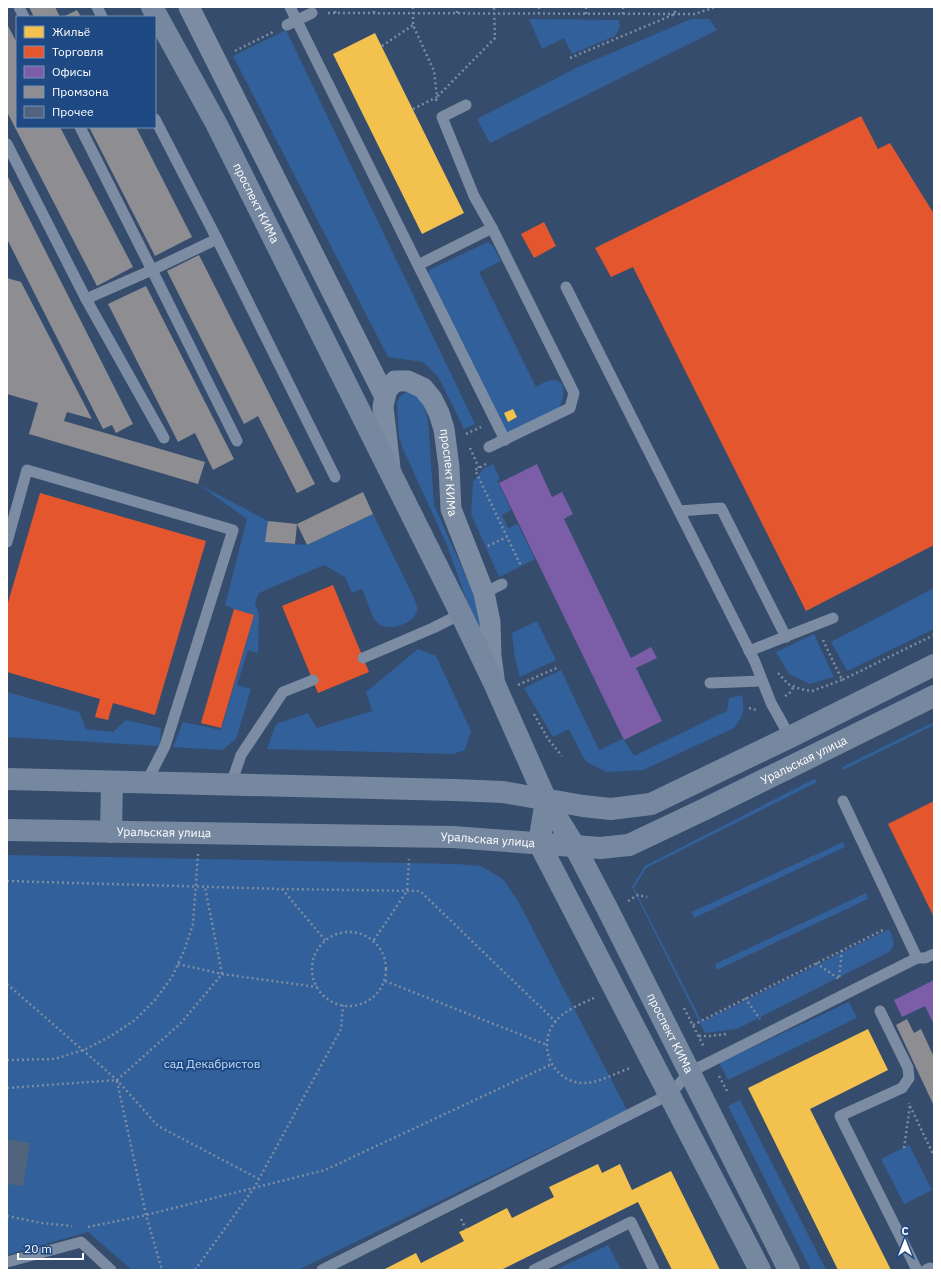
<svg xmlns="http://www.w3.org/2000/svg" width="941" height="1277" viewBox="0 0 941 1277" font-family="'IBM Plex Sans',sans-serif">
	<style>
		.green { fill: #32609a }
		.homes { fill: #f2c14e }
		.shops { fill: #e4572e }
		.offices { fill: #7b5ea7 }
		.industry { fill: #8d8d92 }
		.building { fill: #51647d }
		.lines { fill: none; stroke-linecap: round; stroke-linejoin: round }
		.path { stroke: #7c8ca2; stroke-width: 2.5; stroke-dasharray: 2 3; stroke-linecap: butt }
		.lane { stroke: #7c8ca2; stroke-width: 11 }
		.street { stroke: #7c8ca2; stroke-width: 21 }
		.secondary { stroke: #76889f; stroke-width: 22 }
		.labels { text-anchor: middle; stroke-width: 4; stroke-linejoin: round; paint-order: stroke }
		.street-label { font-size: 12px; fill: #fff; stroke: #1f4983 }
		.park-label { font-size: 12px; fill: #cadef7; stroke: #1f4983 }
	</style>
	<rect width="100%" height="100%" fill="#354c6c"/>
	<g class="green">
		<polygon points="529,19 619,20 620,27 615,36 572,54 564,38 542,49"/>
		<polygon points="691,19 709,19 717,30 490,143 477,119 578,67"/>
		<polygon points="286,30 475,424 464,429 439,378 423,362 388,357 233,56"/>
		<path d="M488,242L493,246L501,261L479,272L536,387C541,384 547,380 554,380C569,381 563,402 558,410L508,437L428,274L429,271L431,269Z"/>
		<polygon points="406,392 414,392 424,406 428,420 434,505 473,592 478,607 481,629 477,630 447,545 403,449 399,437 397,402 401,396"/>
		<polygon points="493,464 500,479 497,480 511,510 502,515 508,528 518,524 535,559 499,577 471,514 473,482 483,469"/>
		<path d="M198,484L268,521L266,542L307,545L373,514L413,596L418,609C416,612 415,617 412,619C402,627 384,632 375,620C372,616 365,595 362,589L352,593L345,577L324,565L259,593L255,603L259,615L258,653L248,650L237,685L251,689L236,739L222,750L173,747L183,722L221,730L254,615L234,609L225,605L247,519Z"/>
		<polygon points="934,588 934,629 847,671 831,642"/>
		<polygon points="537,621 556,660 520,677 515,658 512,633"/>
		<polygon points="814,634 834,677 810,684 789,674 776,652"/>
		<polygon points="418,649 436,656 471,731 465,750 453,754 267,749 276,724 308,713 317,728 372,711 366,692"/>
		<path d="M561,670L599,750L622,739L624,740L634,756L727,711L729,698L742,695C745,710 743,716 734,728L643,770L607,772L588,763L583,757L569,729L553,737L524,688Z"/>
		<polygon points="7,692 79,712 86,729 113,732 126,720 161,728 160,746 7,737"/>
		<polygon points="934,722 934,725 843,770 842,767"/>
		<path d="M814,779L817,782L646,868L634,888L702,1022L889,929C893,938 897,944 889,952L737,1029L705,1033L632,887L645,866Z"/>
		<polygon points="843,842 845,847 694,918 692,912"/>
		<polygon points="7,855 457,864 481,866 503,879 518,901 627,1110 298,1270 132,1270 88,1232 7,1255"/>
		<polygon points="866,893 868,899 717,970 715,964"/>
		<polygon points="849,1002 857,1018 728,1080 719,1063"/>
		<polygon points="740,1100 826,1270 811,1270 728,1106"/>
		<polygon points="909,1145 932,1190 904,1204 881,1159"/>
		<polygon points="608,1245 621,1270 555,1270"/>
	</g>
	<g class="homes">
		<polygon points="375,33 464,213 422,234 333,54"/>
		<polygon points="513,409 517,417 508,422 504,413"/>
		<polygon points="868,1029 888,1070 810,1109 891,1270 838,1270 748,1088"/>
		<polygon points="598,1164 602,1173 620,1164 632,1190 671,1171 720,1270 672,1270 638,1202 501,1270 383,1270 416,1253 421,1263 464,1241 459,1232 466,1229 507,1208 512,1218 554,1197 549,1187"/>
	</g>
	<g class="shops">
		<polygon points="861,116 878,149 890,143 934,214 934,545 806,611 633,267 611,277 595,248"/>
		<polygon points="544,222 556,246 534,258 521,234"/>
		<polygon points="40,493 206,541 155,715 113,703 108,720 95,717 100,699 7,672 7,606"/>
		<polygon points="333,585 369,672 318,693 282,606"/>
		<polygon points="234,609 254,615 221,728 201,723"/>
		<polygon points="934,801 934,917 888,824"/>
	</g>
	<g class="offices">
		<polygon points="537,464 552,497 562,492 573,514 564,519 631,658 651,647 657,658 636,668 662,721 624,740 499,483"/>
		<polygon points="934,980 934,1025 925,1006 902,1017 894,1000"/>
	</g>
	<g class="industry">
		<polygon points="29,7 55,7 60,17 34,17"/>
		<polygon points="77,10 81,17 63,17"/>
		<polygon points="7,24 17,43 17,127 60,127 133,267 97,286 7,112"/>
		<polygon points="89,127 136,127 192,237 155,256"/>
		<polygon points="7,175 133,424 116,433 112,425 103,429 7,239"/>
		<polygon points="199,255 315,484 297,493 258,416 244,424 167,271"/>
		<polygon points="7,278 21,282 92,419 67,412 64,421 205,462 198,484 29,434 38,403 7,394"/>
		<polygon points="146,286 234,459 213,470 195,433 178,442 108,304"/>
		<polygon points="363,492 373,514 307,545 297,524 295,544 265,542 268,521 297,524"/>
		<polygon points="907,1019 914,1033 921,1029 934,1057 934,1106 896,1025"/>
	</g>
	<polygon class="building" points="7,1139 30,1143 23,1186 7,1184"/>
	<g class="lines">
		<g class="path">
			<polyline points="413,7 413,25 434,71 437,97"/>
			<polyline points="328,13 695,14 715,7"/>
			<polyline points="335,13 336,7"/>
			<polyline points="374,13 374,7"/>
			<polyline points="457,13 457,7"/>
			<polyline points="539,14 539,7"/>
			<polyline points="586,14 586,7"/>
			<polyline points="623,14 623,7"/>
			<polyline points="382,46 413,25"/>
			<polyline points="235,51 273,32"/>
			<polyline points="570,58 675,14 675,7"/>
			<polyline points="436,101 437,97 495,38 494,7"/>
			<polyline points="413,109 437,97"/>
			<polyline points="466,434 481,427"/>
			<polyline points="470,448 479,468"/>
			<polyline points="486,464 475,470 521,566"/>
			<polyline points="488,546 507,537"/>
			<polyline points="823,640 842,680 934,635"/>
			<polyline points="778,673 788,684 800,689 812,691 842,680"/>
			<polyline points="518,685 559,667"/>
			<polyline points="785,696 789,694 794,686"/>
			<polyline points="749,708 756,710"/>
			<polyline points="534,714 548,739 562,756"/>
			<polyline points="7,881 281,889 420,891 556,1022"/>
			<polyline points="282,889 325,940"/>
			<polyline points="628,901 638,895 647,897"/>
			<circle cx="349" cy="969" r="37"/>
			<polyline points="374,940 407,891 409,859"/>
			<polyline points="816,963 839,979 842,950"/>
			<polyline points="178,964 222,974 317,987"/>
			<polyline points="385,981 547,1045"/>
			<polyline points="7,984 117,1080 158,1126 259,1179"/>
			<path d="M594,998C581,1004 565,1010 555,1022C536,1046 553,1082 583,1083C599,1083 616,1073 630,1068"/>
			<polyline points="745,998 760,1019"/>
			<polyline points="684,1008 704,1047"/>
			<polyline points="693,1025 885,929"/>
			<polyline points="699,1036 711,1036 726,1034"/>
			<polyline points="7,1060 55,1059 86,1049 111,1036 135,1020 155,1000 172,977 184,951 193,924 198,854"/>
			<polyline points="719,1076 727,1091"/>
			<polyline points="117,1081 146,1215 162,1270"/>
			<polyline points="7,1088 117,1080 181,1023 222,974 205,887"/>
			<polyline points="910,1106 934,1156"/>
			<polyline points="904,1148 910,1105 909,1103"/>
			<polyline points="7,1216 42,1223 72,1226"/>
			<polyline points="461,1219 466,1229"/>
			<polyline points="88,1227 146,1215 325,1170 552,1064"/>
			<polyline points="195,1270 254,1188 341,1029 343,1005"/>
		</g>
		<g class="lane">
			<polyline points="19,7 24,17"/>
			<polyline points="97,7 102,17"/>
			<polyline points="290,7 418,265"/>
			<polyline points="287,25 312,13"/>
			<polyline points="466,105 442,117 474,196 492,228 574,393 570,408 489,447"/>
			<polyline points="155,119 217,239 335,477"/>
			<polyline points="80,127 152,270 237,441"/>
			<polyline points="7,144 86,299 164,438"/>
			<polyline points="492,228 418,265 505,440"/>
			<polyline points="566,287 755,662 771,703 790,737"/>
			<polyline points="86,299 152,270 217,239"/>
			<polyline points="679,511 721,508 786,637"/>
			<polyline points="7,542 27,470 233,530 165,746 146,783"/>
			<polyline points="484,593 502,584"/>
			<polyline points="749,651 833,618"/>
			<polyline points="363,658 433,628 461,614"/>
			<polyline points="710,683 762,681"/>
			<polyline points="231,784 241,755 283,692 313,680"/>
			<polyline points="917,958 925,958 934,954"/>
			<polyline points="880,1011 908,1068 909,1078 902,1088 840,1116 917,1270"/>
			<polyline points="7,1262 81,1242 111,1270"/>
			<polyline points="322,1270 670,1094 690,1072 917,958 843,801"/>
			<polyline points="534,1270 631,1222 654,1270"/>
			<polyline points="926,1270 930,1268 932,1270"/>
		</g>
		<g class="street">
			<polyline points="189,7 385,397"/>
			<path id="s1" d="M390,468L383,407L386,391L395,381H408L423,388L432,399L439,413L444,429L449,467L451,509L484,593L490,622L491,656L494,678"/>
		</g>
		<g class="secondary">
			<path id="s2" d="M152,7L217,125L461,614L495,685L546,800L574,845L607,908L789,1270"/>
			<polyline points="7,779 454,790 503,792 583,806 611,809 651,804 790,737 934,665"/>
			<polyline points="546,800 539,843 760,1270"/>
			<path id="s3" d="M7,830L453,837L600,848L629,845L705,809L934,696"/>
			<polyline points="111,832 112,782"/>
		</g>
	</g>
	<g class="labels">
		<g class="street-label">
			<text dy="4" stroke="none"><textPath href="#s2" startOffset="222">проспект КИМа</textPath></text>
			<text dy="4" stroke="none"><textPath href="#s1" startOffset="211">проспект КИМа</textPath></text>
			<text dy="4" stroke="none"><textPath href="#s3" startOffset="817">Уральская улица</textPath></text>
			<text dy="4" stroke="none"><textPath href="#s3" startOffset="157">Уральская улица</textPath></text>
			<text dy="4" stroke="none"><textPath href="#s3" startOffset="481">Уральская улица</textPath></text>
			<text dy="4" stroke="none"><textPath href="#s2" startOffset="1150">проспект КИМа</textPath></text>
		</g>
		<g class="park-label">
			<text x="212" y="1068">сад Декабристов</text>
		</g>
	</g>
	<rect width="941" height="1277" fill="none" stroke="#ffffff" stroke-width="16"/>
	<rect x="16" y="16" width="140" height="112" fill="#1f4983" stroke="#7992b5"/>
	<rect x="24" y="26" width="20" height="12" fill="#f2c14e" stroke="#7992b5"/>
	<text x="52" y="36" font-size="12" fill="#ffffff">Жильё</text>
	<rect x="24" y="46" width="20" height="12" fill="#e4572e" stroke="#7992b5"/>
	<text x="52" y="56" font-size="12" fill="#ffffff">Торговля</text>
	<rect x="24" y="66" width="20" height="12" fill="#7b5ea7" stroke="#7992b5"/>
	<text x="52" y="76" font-size="12" fill="#ffffff">Офисы</text>
	<rect x="24" y="86" width="20" height="12" fill="#8d8d92" stroke="#7992b5"/>
	<text x="52" y="96" font-size="12" fill="#ffffff">Промзона</text>
	<rect x="24" y="106" width="20" height="12" fill="#51647d" stroke="#7992b5"/>
	<text x="52" y="116" font-size="12" fill="#ffffff">Прочее</text>
	<g transform="translate(905 1241)" stroke="#1f4983" stroke-width="3" paint-order="stroke">
	<path d="M0-3L7 15L0 10L-7 15Z" fill="#ffffff"/>
	<text y="-6" font-size="11" font-weight="bold" text-anchor="middle" fill="#ffffff">С</text>
	</g>
	<path d="M18 1253v6h65v-6" fill="none" stroke="#ffffff" stroke-width="2"/>
	<text x="24" y="1253" font-size="12" fill="#ffffff" stroke="#1f4983" stroke-width="3" paint-order="stroke">20 m</text>
</svg>
